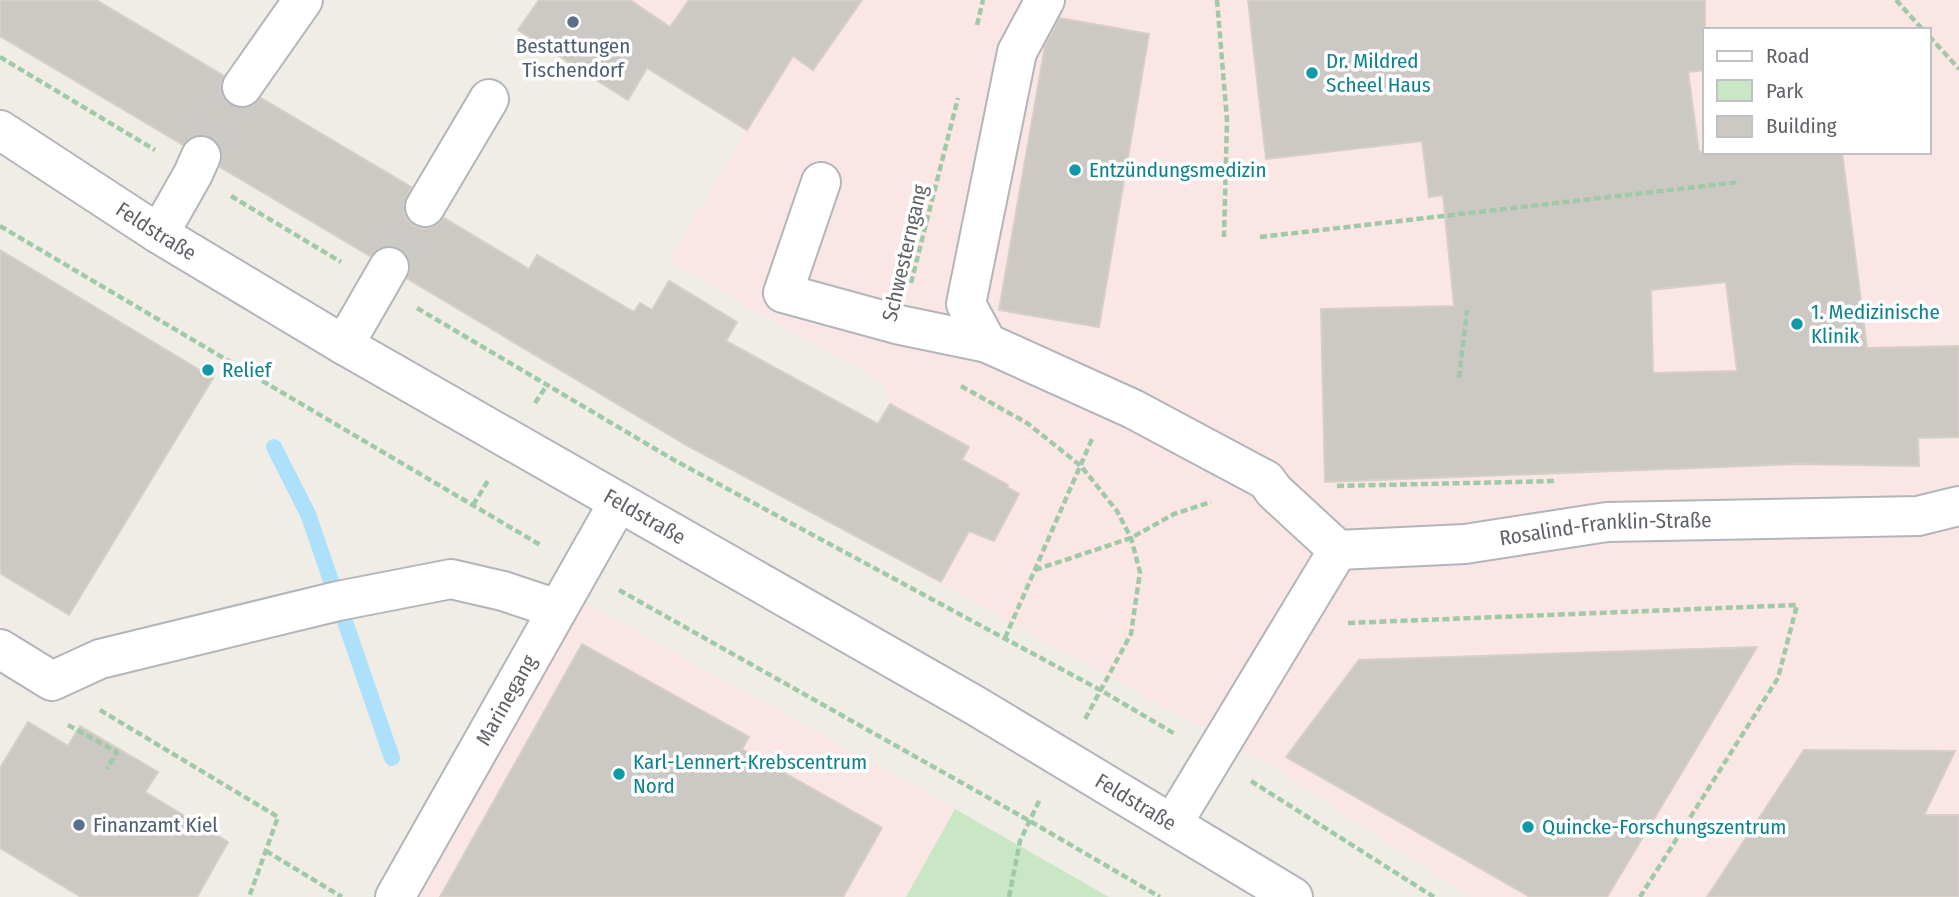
<svg xmlns="http://www.w3.org/2000/svg" width="1959" height="897" viewBox="0 0 1959 897" font-family="'Fira Sans Condensed',sans-serif">
	<style>
		.medical { fill: #fbe6e6; fill-rule: evenodd }
		.green { fill: #c9e6c5 }
		.lines { fill: none; stroke-linecap: round; stroke-linejoin: round }
		.stream { stroke: #ace0fb; stroke-width: 16 }
		.building { fill: #ccc8c4; stroke: #d5cfc6; stroke-width: 2; fill-rule: evenodd }
		.minor-tunnel { stroke: #cccac7; stroke-width: 38; stroke-dasharray: 38 19; stroke-linecap: butt }
		.minor-casing { stroke: #b2b5b9; stroke-width: 42 }
		.path { stroke: #a0c9a8; stroke-width: 4.5; stroke-dasharray: 7 3.5; stroke-linecap: butt }
		.minor { stroke: #fff; stroke-width: 38 }
		.service-dot { fill: #5c6f8a; stroke: #fff; stroke-width: 2.5 }
		.culture-dot { fill: #0f9aa8; stroke: #fff; stroke-width: 2.5 }
		.labels { text-anchor: middle; stroke-width: 7; stroke-linejoin: round; paint-order: stroke }
		.service-label { font-size: 21px; fill: #4e5e75; stroke: #fff }
		.culture-label { font-size: 21px; fill: #0d838f; stroke: #fff; text-anchor: start }
		.street-label { font-size: 21px; fill: #5f6367; stroke: #fff }
	</style>
	<rect width="100%" height="100%" fill="#f0ede7"/>
	<g class="medical">
		<path d="M630,0H1959V897H1471L1274,767L791,501L868,443L890,404L884,383L669,261L747,130L672,28ZM1705,30H1929V152H1705Z"/>
		<polygon points="583,602 955,809 906,897 421,897"/>
	</g>
	<polygon class="green" points="955,809 1109,897 906,897"/>
	<g class="lines">
		<polyline class="stream" points="274,447 308,514 392,758"/>
	</g>
	<g class="building">
		<polygon points="0,0 96,0 224,76 220,86 222,96 230,105 241,109 251,107 261,98 411,187 403,207 406,218 414,226 425,229 435,226 444,218 529,269 537,255 634,312 640,303 652,310 669,281 737,322 726,341 878,424 890,404 969,447 962,460 1008,485 1007,487 1019,494 994,541 969,531 941,582 686,445 408,279 411,266 408,256 399,248 388,245 379,248 370,256 220,167 223,153 218,143 210,136 198,134 189,138 183,145 0,36"/>
		<polygon points="539,0 630,0 670,27 689,0 862,0 813,70 793,56 747,130 647,68 628,100 518,30"/>
		<path d="M1248,0H1705V70L1688,72L1699,152H1842L1867,348L1959,346V437L1918,438L1919,466L1797,464L1325,482L1321,309L1454,306L1443,195L1429,197L1422,141L1266,159ZM1726,282L1737,371L1653,373L1651,290Z"/>
		<polygon points="1060,18 1149,34 1099,327 999,310 1045,46"/>
		<polygon points="0,250 213,378 69,615 0,573"/>
		<polygon points="582,644 749,737 742,749 882,828 843,897 440,897"/>
		<polygon points="1757,647 1607,897 1530,897 1286,757 1359,660"/>
		<polygon points="28,722 68,746 80,726 158,772 145,792 228,842 197,897 81,897 0,848 0,768"/>
		<polygon points="1804,750 1955,751 1924,815 1959,815 1959,897 1707,897"/>
	</g>
	<g class="lines">
		<g class="minor-tunnel">
			<polyline points="201,156 242,87"/>
			<polyline points="389,267 425,207"/>
		</g>
		<g class="minor-casing">
			<g id="minor">
				<path id="s1" d="M1045,0L1017,52L966,304L987,343L1133,409L1266,480L1274,491L1338,550L1465,544L1607,522L1918,516L1959,506"/>
				<polyline points="242,87 303,0"/>
				<path id="s2" d="M0,130L159,234L344,345L976,706L1293,897"/>
				<polyline points="821,182 783,293 900,325 987,343"/>
				<polyline points="425,207 489,99"/>
				<polyline points="159,234 193,174 201,156"/>
				<polyline points="344,345 389,267"/>
				<polyline points="0,649 52,681 100,659 338,601 451,579 503,591 557,609"/>
				<polyline points="1173,823 1338,550"/>
				<path id="s3" d="M395,897L618,503"/>
			</g>
		</g>
		<g class="path">
			<polyline points="1217,0 1227,120 1224,237"/>
			<polyline points="1896,0 1923,30"/>
			<polyline points="977,25 983,0"/>
			<polyline points="1929,36 1959,69"/>
			<polyline points="0,57 155,150"/>
			<polyline points="231,196 341,262"/>
			<polyline points="0,226 542,546"/>
			<polyline points="1260,237 1740,182"/>
			<polyline points="911,283 958,98"/>
			<polyline points="417,308 674,460 1102,691 1175,734"/>
			<polyline points="1459,378 1467,310"/>
			<polyline points="961,386 1027,423 1081,466 1117,511 1131,538 1140,572 1131,634 1084,721"/>
			<polyline points="535,403 547,385"/>
			<polyline points="1337,486 1556,481"/>
			<polyline points="473,505 489,479"/>
			<polyline points="1035,570 1131,538 1174,514 1211,502"/>
			<polyline points="619,590 1028,820 1160,897"/>
			<polyline points="1348,623 1797,605 1778,678 1640,897"/>
			<polyline points="1005,638 1092,439"/>
			<polyline points="100,710 278,817 249,897"/>
			<polyline points="68,725 117,752 107,769"/>
			<polyline points="1251,781 1434,897"/>
			<polyline points="266,851 342,897"/>
			<polyline points="1009,897 1020,841 1040,799"/>
		</g>
		<use href="#minor" class="minor"/>
	</g>
	<g class="service-dot">
		<circle cx="573" cy="22" r="7"/>
		<circle cx="79" cy="825" r="7"/>
	</g>
	<g class="culture-dot">
		<circle cx="1312" cy="73" r="7"/>
		<circle cx="1075" cy="170" r="7"/>
		<circle cx="1797" cy="324" r="7"/>
		<circle cx="208" cy="370" r="7"/>
		<circle cx="619" cy="774" r="7"/>
		<circle cx="1528" cy="827" r="7"/>
	</g>
	<g class="labels">
		<g class="service-label">
			<text x="573" y="53">Bestattungen<tspan x="573" dy="24">Tischendorf</tspan></text>
			<text x="93" y="832" text-anchor="start">Finanzamt Kiel</text>
		</g>
		<g class="culture-label">
			<text x="1326" y="68">Dr. Mildred<tspan x="1326" dy="24">Scheel Haus</tspan></text>
			<text x="1089" y="177">Entzündungsmedizin</text>
			<text x="1811" y="319">1. Medizinische<tspan x="1811" dy="24">Klinik</tspan></text>
			<text x="222" y="377">Relief</text>
			<text x="633" y="769">Karl-Lennert-Krebscentrum<tspan x="633" dy="24">Nord</tspan></text>
			<text x="1542" y="834">Quincke-Forschungszentrum</text>
		</g>
		<g class="street-label">
			<text dy="7" stroke="none"><textPath href="#s2" startOffset="186">Feldstraße</textPath></text>
			<text transform="translate(905 253) rotate(-77)" y="7">Schwesterngang</text>
			<text dy="7" stroke="none"><textPath href="#s2" startOffset="752">Feldstraße</textPath></text>
			<text dy="7" stroke="none"><textPath href="#s1" startOffset="1041">Rosalind-Franklin-Straße</textPath></text>
			<text dy="7" stroke="none"><textPath href="#s3" startOffset="226">Marinegang</textPath></text>
			<text dy="7" stroke="none"><textPath href="#s2" startOffset="1320">Feldstraße</textPath></text>
		</g>
	</g>
	<rect x="1703" y="28" width="228" height="126" fill="#ffffff" stroke="#bfc1c2" stroke-width="2"/>
	<rect x="1717" y="51" width="35" height="10" fill="#ffffff" stroke="#bfc1c2" stroke-width="2"/>
	<text x="1766" y="63" font-size="21" fill="#5f6367">Road</text>
	<rect x="1717" y="80" width="35" height="21" fill="#c9e6c5" stroke="#bfc1c2" stroke-width="2"/>
	<text x="1766" y="98" font-size="21" fill="#5f6367">Park</text>
	<rect x="1717" y="116" width="35" height="21" fill="#ccc8c4" stroke="#bfc1c2" stroke-width="2"/>
	<text x="1766" y="133" font-size="21" fill="#5f6367">Building</text>
</svg>
